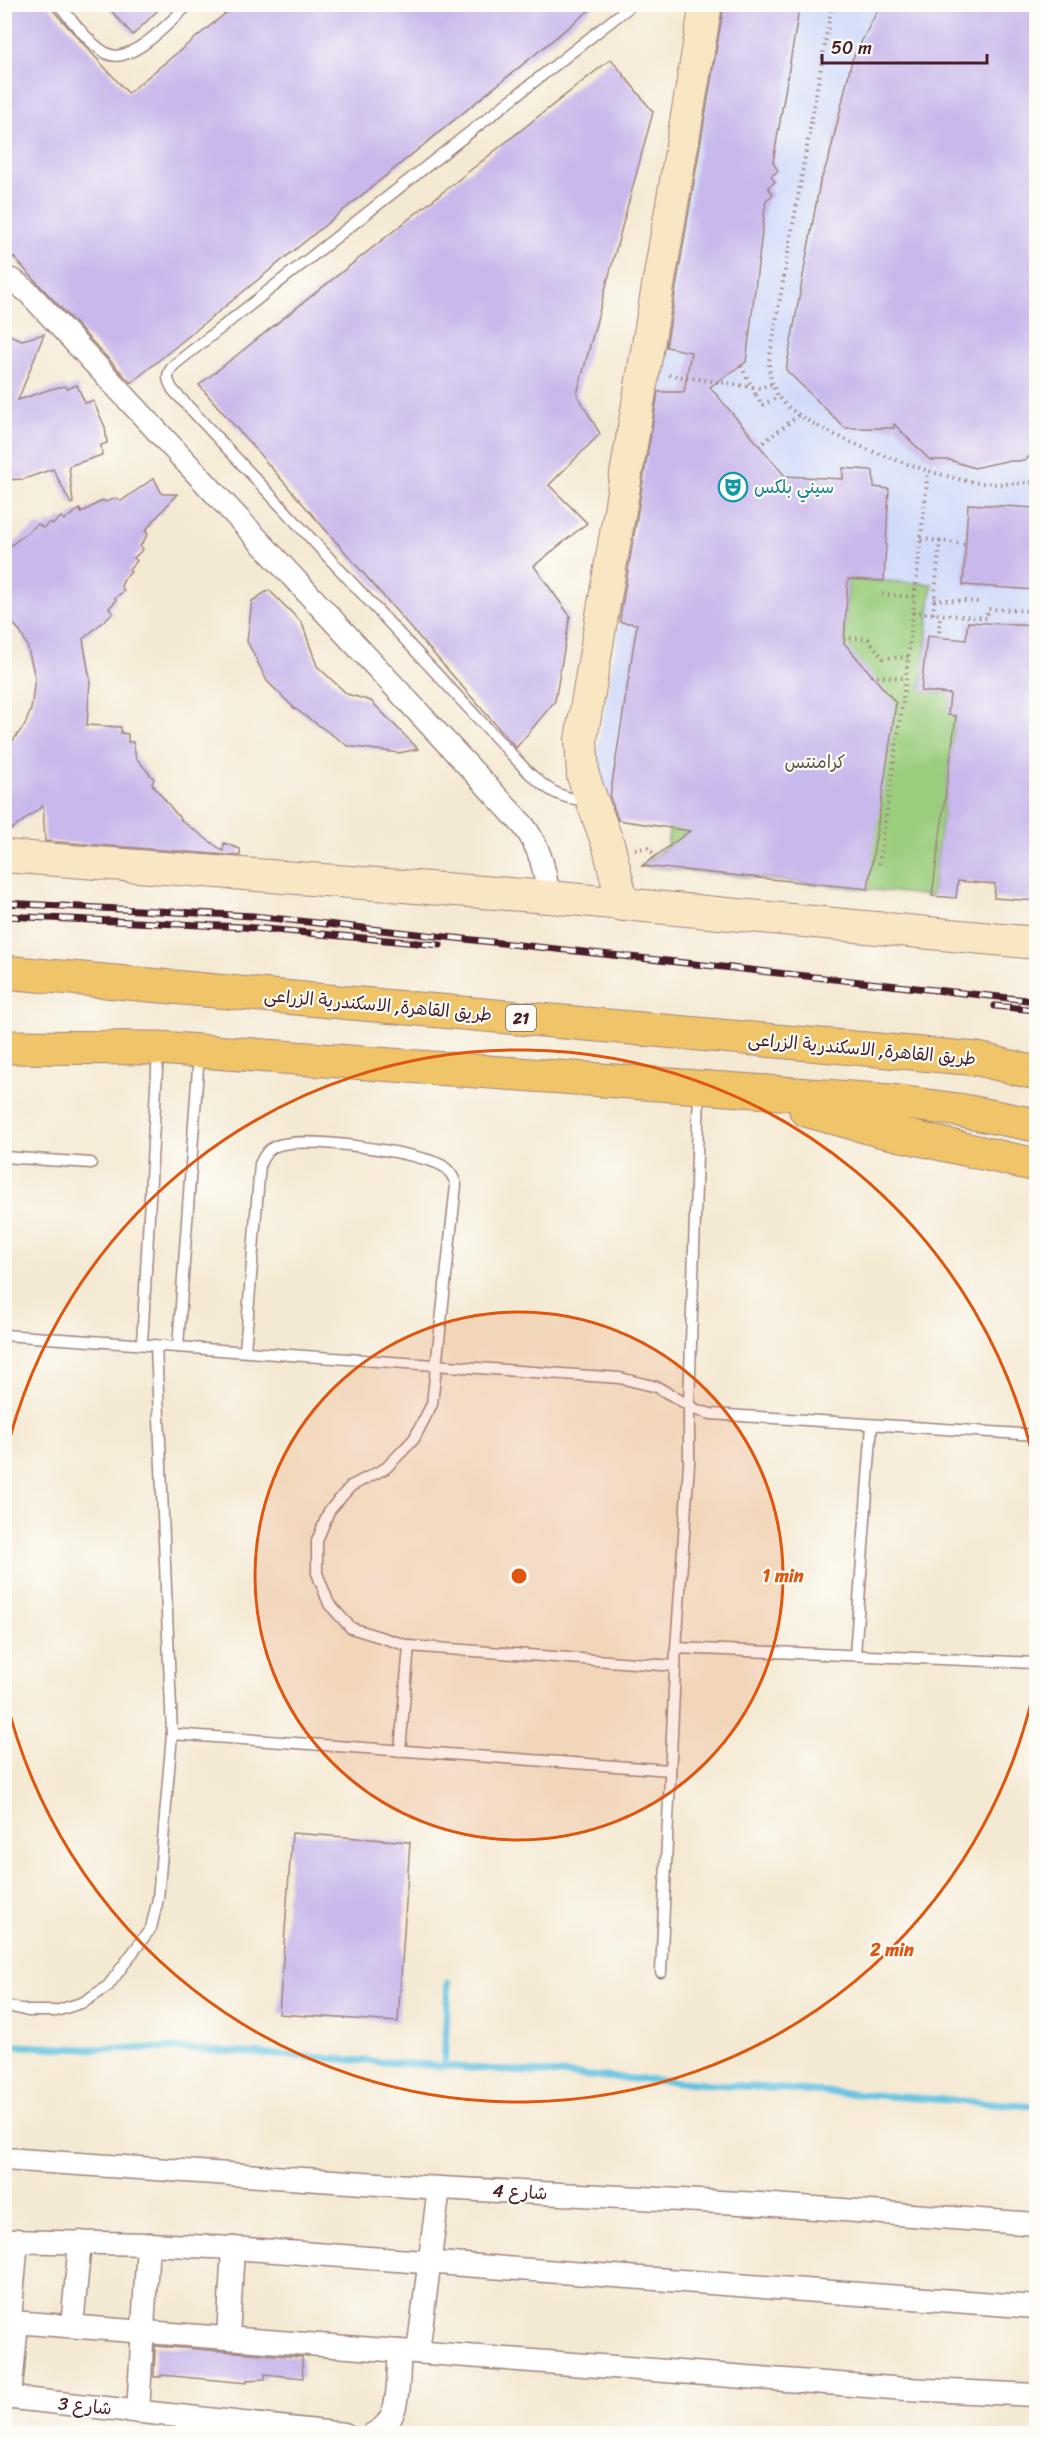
<svg xmlns="http://www.w3.org/2000/svg" width="1041" height="2438" viewBox="0 0 1041 2438" font-family="Sriracha,'Playpen Sans Arabic',sans-serif">
	<style>
		.built { fill: #d0daf9 }
		.green { fill: #9bcd7e; stroke: #727654; stroke-width: 1.5 }
		.lines { fill: none; stroke-linecap: round; stroke-linejoin: round }
		.stream { stroke: #63c2e1; stroke-width: 7 }
		.building { fill: #c9b8eb }
		.lane-casing { stroke: #9f847e; stroke-width: 13 }
		.street-casing { stroke: #9f847e; stroke-width: 25 }
		.secondary-casing { stroke: #9f847e; stroke-width: 34 }
		.highway-casing { stroke: #9f847e; stroke-width: 35 }
		.path { stroke: #9f847e; stroke-width: 4; stroke-dasharray: 1.5 4.5; stroke-linecap: butt }
		.lane { stroke: #fff; stroke-width: 10 }
		.street { stroke: #fff; stroke-width: 22 }
		.secondary { stroke: #f9e7c3; stroke-width: 32 }
		.highway { stroke: #f0c469; stroke-width: 33 }
		.rail-casing { stroke: #4a1f2b; stroke-width: 7 }
		.rail { stroke: #fdfcf7; stroke-width: 4.5; stroke-dasharray: 14; stroke-linecap: butt }
		.path-bridge { stroke: #9f847e; stroke-width: 4; stroke-dasharray: 1.5 4.5; stroke-linecap: butt }
		.ring { fill: none; stroke: #e0560e; stroke-width: 3 }
		.labels { text-anchor: middle; stroke-width: 4.5; stroke-linejoin: round; paint-order: stroke }
		.shield { fill: #fdfcf7; stroke: #806168; stroke-width: 1.5 }
		.shield-label { font-size: 16px; font-weight: bold; fill: #4a1f2b }
		.culture-label { font-size: 18px; fill: #0d838f; stroke: #fdfcf7; text-anchor: start }
		.park-label { font-size: 18px; fill: #625344; stroke: #fdfcf7 }
		.street-label { font-size: 18px; fill: #4a1f2b; stroke: #fdfcf7 }
		.centre { fill: #e0560e; stroke: #fdfcf7; stroke-width: 3 }
		.ring-label { font-size: 18px; text-anchor: middle; font-weight: bold; fill: #e0560e; stroke: #fdfcf7; stroke-width: 4.5; stroke-linejoin: round; paint-order: stroke }
	</style>
	<rect width="100%" height="100%" fill="#fdfcf7"/>
	<filter id="ink" filterUnits="userSpaceOnUse"><feTurbulence type="fractalNoise" baseFrequency=".0167" numOctaves="2"/><feDisplacementMap in="SourceGraphic" scale="12" xChannelSelector="R" yChannelSelector="G"/><feConvolveMatrix kernelMatrix="1 2 1 2 8 2 1 2 1" color-interpolation-filters="sRGB"/></filter>
	<filter id="wash" filterUnits="userSpaceOnUse"><feTurbulence type="fractalNoise" baseFrequency=".008" numOctaves="4" result="noise"/><feDisplacementMap in="SourceGraphic" scale="24" xChannelSelector="R" yChannelSelector="G"/><feGaussianBlur stdDeviation="1.35" result="paint"/><feColorMatrix in="noise" values="0 0 0 0 0 0 0 0 0 0 0 0 0 0 0 0 0 1.4 0 .05"/><feComposite in="paint" operator="in"/></filter>
	<g filter="url(#wash)">
		<rect width="100%" height="100%" fill="#f4e9d2"/>
		<polygon class="built" points="719,5 1036,5 1036,901 994,898 995,884 958,881 956,898 641,866 667,846 670,828 606,819 596,759 620,622 619,607 623,581 626,576"/>
		<polygon class="green" points="848,579 932,584 921,691 959,695 932,896 641,866 667,846 698,633 844,643"/>
		<g class="lines">
			<g class="stream">
				<polyline points="4,2045 86,2049 173,2048 1036,2106"/>
				<polyline points="444,2066 448,1983"/>
			</g>
		</g>
		<g id="blocks">
			<g class="building">
				<polygon points="4,4 47,4 128,93 237,4 597,4 131,383 4,247"/>
				<polygon points="105,4 164,4 133,35"/>
				<polygon points="724,4 800,4 773,162 778,171 771,176 775,182 768,187 773,195 766,200 746,362 710,387 785,476 843,479 843,468 870,470 873,471 874,487 889,489 884,581 848,579 844,643 896,703 868,889 642,866 690,831 618,820 610,797 637,624 620,622 621,612 658,392 684,392 691,352 666,347"/>
				<polygon points="881,4 969,4 986,9 998,4 1036,4 1036,449 1025,461 1006,461 974,468 950,460 930,460 894,424 894,428 845,428 786,370 820,182 829,158 852,60"/>
				<polygon points="611,59 653,112 577,394 600,434 549,485 587,523 534,566 570,616 555,701 516,748 199,385"/>
				<polygon points="4,333 22,340 44,334 18,400 51,389 65,386 67,389 77,385 85,403 93,401 105,427 107,443 101,445 102,455 69,466 73,503 71,504 53,469 24,479 4,480"/>
				<polygon points="154,478 162,494 177,494 145,531 148,534 140,546 143,549 134,558 137,561 129,570 131,572 125,578 121,586 124,591 115,598 116,601 109,608 113,613 83,639 90,680 87,725 121,727 121,733 128,734 128,742 133,742 136,758 154,779 152,784 182,821 223,851 224,843 240,849 240,856 45,841 43,806 4,835 4,752 25,725 31,709 35,677 27,645 19,630 4,614 4,551 38,524 43,528 50,522 53,524 61,517 64,520 80,509 81,513 103,500 105,502 116,498 121,501"/>
				<polygon points="968,504 1036,508 1036,590 963,585"/>
				<polygon points="269,590 302,623 317,666 347,694 371,701 418,749 399,753 348,746 294,708 267,681 247,641 252,601"/>
				<polygon points="968,622 1036,626 1036,901 994,898 995,884 958,881 956,898 932,896 956,716 948,715 950,694 921,691 927,636 966,640"/>
				<polygon points="292,1833 410,1842 398,2022 279,2014"/>
				<polygon points="155,2346 302,2357 303,2378 265,2374 265,2379 247,2380 247,2383 161,2375 161,2377 154,2377"/>
			</g>
		</g>
	</g>
	<g filter="url(#ink)">
		<use href="#blocks" fill-opacity="0" stroke="#9f847e" stroke-width="1.5"/>
		<g class="lines">
			<g class="lane-casing">
				<g id="lane">
					<path d="M58,4C71,19 91,46 108,54C131,65 173,19 189,4"/>
					<path d="M587,800C560,800 545,788 526,770L173,390C166,379 166,373 175,364L633,4"/>
					<polyline points="4,1157 91,1163"/>
					<polyline points="4,1335 620,1378 657,1387 697,1410 711,1414 1036,1435"/>
					<polyline points="142,1344 158,1051"/>
					<polyline points="178,1347 199,1054"/>
					<path d="M245,1351L260,1164C263,1157 267,1150 274,1147C297,1134 420,1152 443,1166C450,1171 454,1177 456,1185L432,1404L414,1439L386,1468L351,1486L329,1511L317,1541V1573L329,1604L351,1628L409,1646L675,1666"/>
					<polyline points="676,1648 1036,1663"/>
					<polyline points="855,1655 872,1425"/>
					<polyline points="172,1734 670,1770"/>
					<polyline points="400,1751 409,1646"/>
					<polyline points="661,1972 676,1648 689,1464 689,1405 699,1091"/>
					<polyline points="4,2005 28,2011 56,2011 84,2002 108,1986 151,1928 158,1899 172,1734 156,1345"/>
				</g>
			</g>
			<g class="street-casing">
				<g id="street">
					<path d="M4,277L14,281L29,293L523,825C541,849 544,868 549,897"/>
					<polyline points="4,2159 439,2188 760,2204 1036,2224"/>
					<polyline points="17,2240 10,2319 13,2322 906,2389 1036,2395"/>
					<polyline points="4,2241 148,2244 233,2248 1036,2307"/>
					<polyline points="72,2326 80,2242"/>
					<polyline points="228,2338 233,2248"/>
					<polyline points="418,2352 439,2188"/>
					<polyline points="4,2397 344,2434"/>
					<polyline points="10,2398 17,2322"/>
					<polyline points="138,2412 148,2244"/>
					<path d="M373,2434C403,2422 397,2378 400,2351"/>
				</g>
			</g>
			<g class="secondary-casing">
				<g id="secondary">
					<polyline points="4,856 549,897 1036,943"/>
					<polyline points="623,905 609,847 583,776 581,739 706,4"/>
				</g>
			</g>
			<g class="highway-casing">
				<g id="highway">
					<polyline points="4,972 978,1059 1036,1073"/>
					<polyline points="4,1047 158,1048 892,1101 958,1110 1036,1125"/>
					<polyline points="806,1110 883,1131 1036,1165"/>
				</g>
			</g>
			<g class="path">
				<path d="M832,4L769,361C769,373 771,385 778,396C802,431 930,475 973,482C994,485 1015,484 1036,482"/>
				<polyline points="990,4 993,7"/>
				<polyline points="972,6 974,4"/>
				<polyline points="669,375 760,388 772,384"/>
				<polyline points="756,395 762,405 779,397"/>
				<polyline points="759,446 800,414"/>
				<polyline points="921,539 965,544"/>
				<polyline points="882,594 915,597"/>
				<polyline points="934,599 979,602"/>
				<polyline points="913,612 987,618 988,609 1036,611"/>
				<polyline points="933,614 940,541"/>
				<polyline points="844,638 868,639 883,658 908,657"/>
				<polyline points="939,638 940,614"/>
				<polyline points="871,676 906,678"/>
				<polyline points="635,849 648,848 656,856"/>
				<polyline points="879,864 906,678 928,471"/>
			</g>
			<use href="#lane" class="lane"/>
			<use href="#street" class="street"/>
			<use href="#secondary" class="secondary"/>
			<use href="#highway" class="highway"/>
			<g class="rail-casing">
				<g id="rail">
					<polyline points="4,903 253,916 1036,1001"/>
					<polyline points="4,916 243,927 440,945"/>
					<polyline points="995,1006 1036,1010"/>
				</g>
			</g>
			<use href="#rail" class="rail"/>
			<polyline class="path-bridge" points="741,366 756,395"/>
		</g>
	</g>
	<circle cx="519" cy="1576" r="264" fill="#e0560e" fill-opacity=".12"/>
	<g class="ring">
		<circle cx="519" cy="1576" r="264"/>
		<path d="M1036 1681A528 528 0 0 1 5 1695M5 1457A528 528 0 0 1 1036 1471"/>
	</g>
	<defs>
		<g id="theatre-ring" transform="scale(1.5)"><circle r="9.5" fill="#fdfcf7" stroke="#0f9aa8" stroke-width="1.5"/><path d="M-5-5.5Q0-4 5-5.5V0Q5 5 0 6Q-5 5-5 0ZM-3.3-2.5H-1v1.5H-3.3ZM1-2.5H3.3v1.5H1ZM-2.8 1Q0 5.5 2.8 1Z" fill="#0f9aa8"/></g>
	</defs>
	<g fill-rule="evenodd">
		<use href="#theatre-ring" x="733" y="487"/>
	</g>
	<g class="labels">
		<rect class="shield" x="506" y="1005" width="30" height="26" rx="4.5"/>
		<g class="shield-label">
			<text x="521" y="1024">21</text>
		</g>
		<g class="culture-label">
			<text x="754" y="493">سيني بلكس</text>
		</g>
		<g class="park-label">
			<text x="815" y="768">كرامنتس</text>
		</g>
		<g class="street-label">
			<text transform="translate(378 1005) rotate(5)" y="6">طريق القاهرة, الاسكندرية الزراعى</text>
			<text transform="translate(862 1049) rotate(5)" y="6">طريق القاهرة, الاسكندرية الزراعى</text>
			<text transform="translate(520 2192) rotate(3)" y="6">شارع 4</text>
			<text transform="translate(85 2406) rotate(6)" y="6">شارع 3</text>
		</g>
	</g>
	<circle cx="519" cy="1576" r="9" class="centre"/>
	<g class="ring-label">
		<text x="783" y="1582">1 min</text>
		<text x="892" y="1956">2 min</text>
	</g>
	<rect width="1041" height="2438" fill="none" stroke="#fdfcf7" stroke-width="24"/>
	<path d="M822 54v9h165v-9" fill="none" stroke="#4a1f2b" stroke-width="3"/>
	<text x="831" y="54" font-size="18" fill="#4a1f2b" stroke="#fdfcf7" stroke-width="4.5" paint-order="stroke">50 m</text>
</svg>
